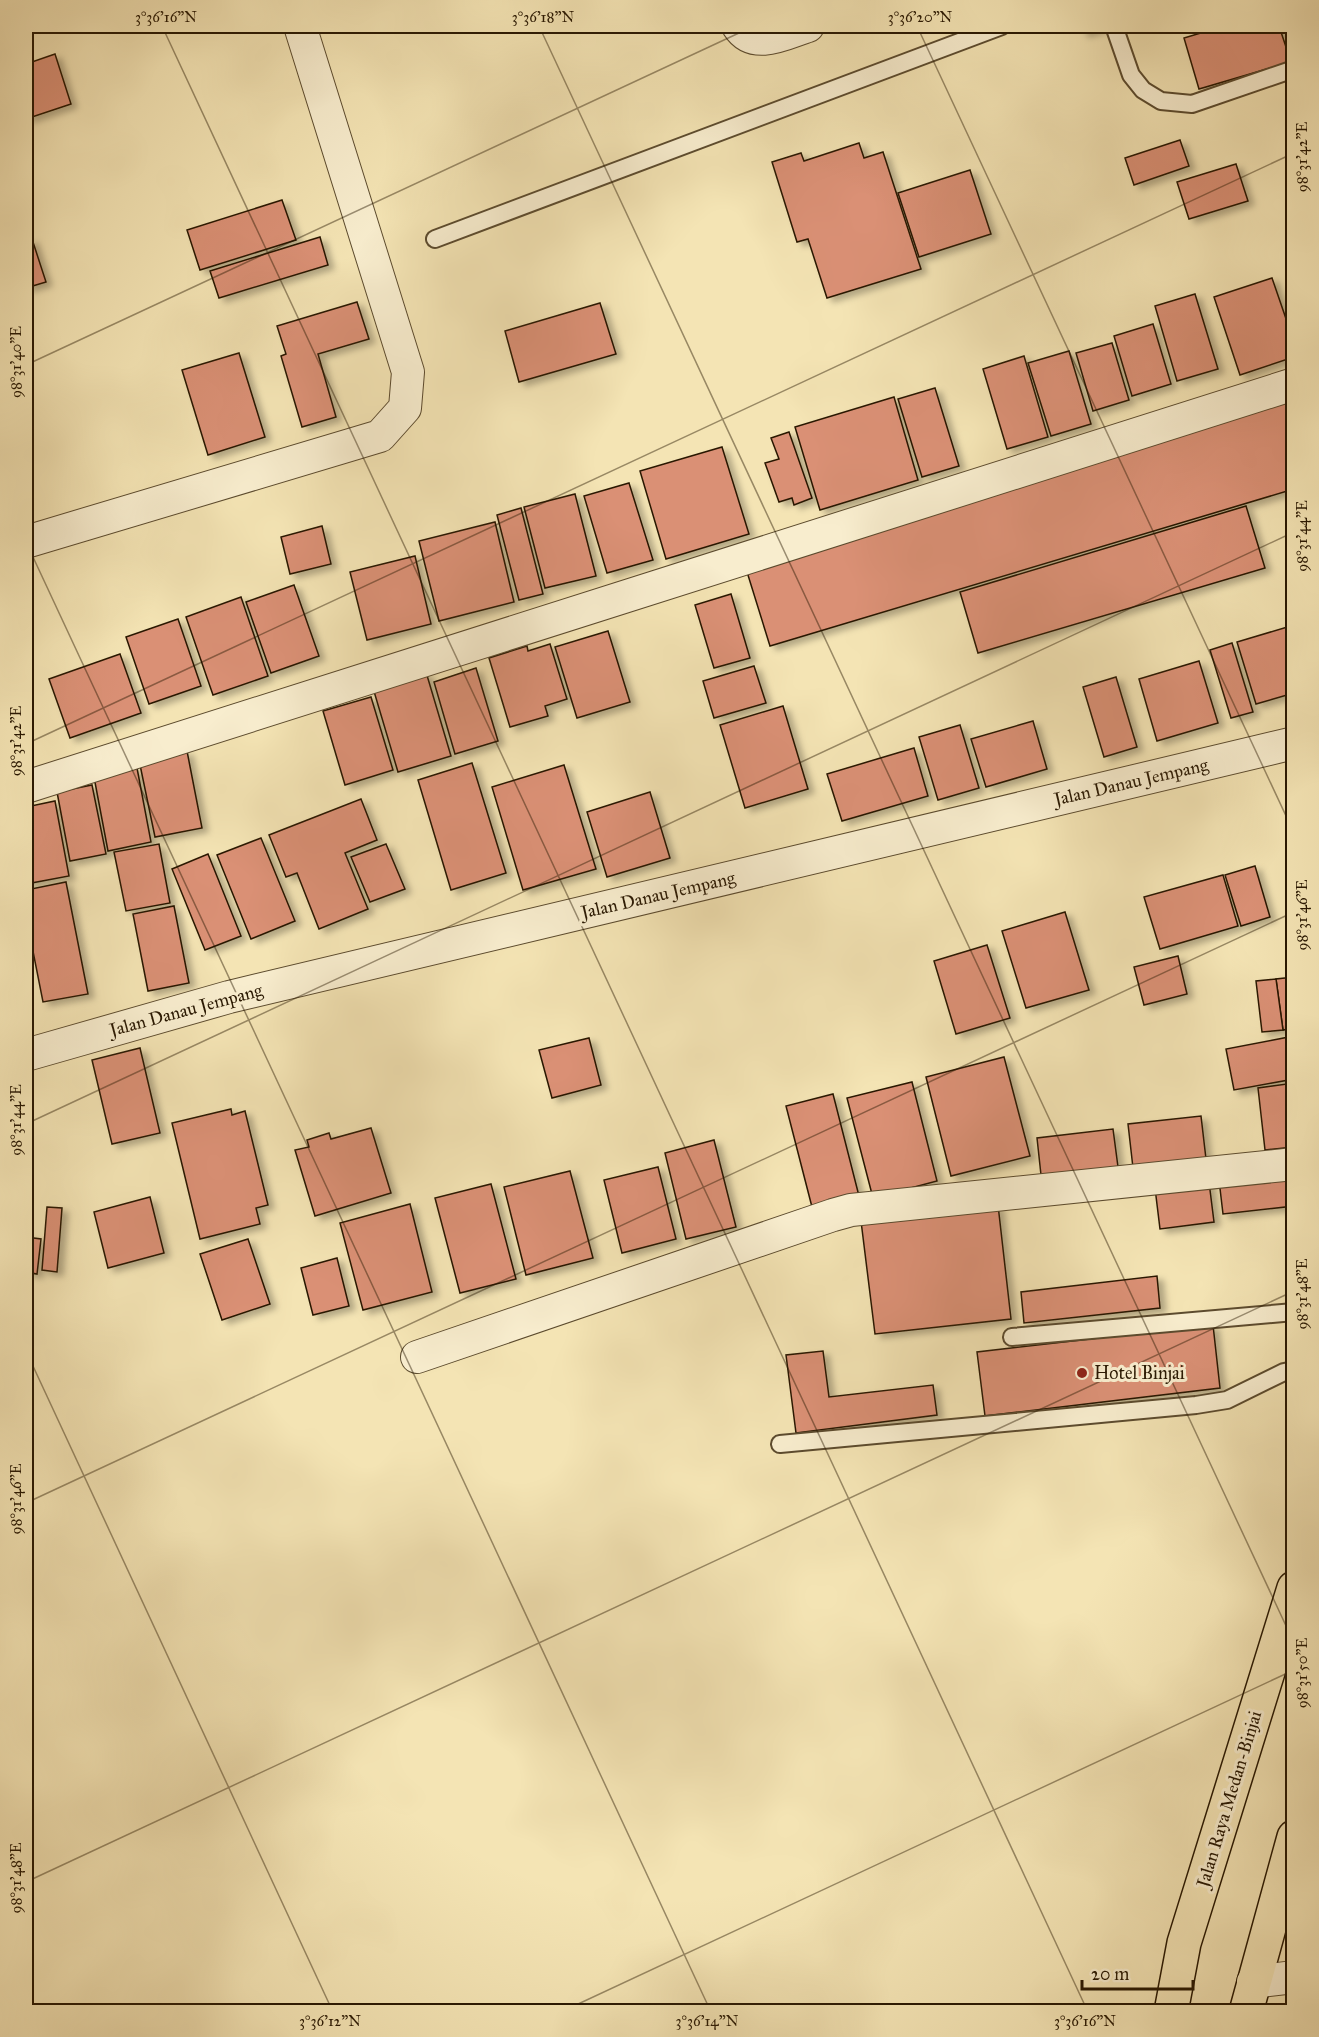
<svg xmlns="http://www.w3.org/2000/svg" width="1319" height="2037" viewBox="0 0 1319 2037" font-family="'IM FELL Great Primer',serif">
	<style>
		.building { fill: #da9075; stroke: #291802; stroke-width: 1.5; filter: url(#shadow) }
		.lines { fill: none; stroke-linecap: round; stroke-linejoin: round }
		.lane-casing { stroke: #5c4b2e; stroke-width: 20 }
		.street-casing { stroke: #5c4b2e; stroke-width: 34 }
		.primary-casing { stroke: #291802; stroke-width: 36 }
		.lane { stroke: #f8edce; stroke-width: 16 }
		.street { stroke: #f8edce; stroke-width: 32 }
		.primary { stroke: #f4e4b4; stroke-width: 33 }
		.ticks { fill: none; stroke: #291802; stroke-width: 1.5; stroke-opacity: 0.45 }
		.poi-dot { fill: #8f2418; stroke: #f8edce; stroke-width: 2 }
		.labels { text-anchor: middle; stroke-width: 6; stroke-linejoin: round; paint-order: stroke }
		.street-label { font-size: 18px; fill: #291802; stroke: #f8edce }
		.poi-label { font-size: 18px; fill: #291802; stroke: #f8edce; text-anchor: start }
		.neatline { fill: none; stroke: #291802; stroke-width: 2 }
		.ticks-label { font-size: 15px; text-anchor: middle; fill: #291802 }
	</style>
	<defs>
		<filter id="shadow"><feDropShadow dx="6" dy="4" stdDeviation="3" flood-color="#0004"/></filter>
	</defs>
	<rect width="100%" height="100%" fill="#f4e4b4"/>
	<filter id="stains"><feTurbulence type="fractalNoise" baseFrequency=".00333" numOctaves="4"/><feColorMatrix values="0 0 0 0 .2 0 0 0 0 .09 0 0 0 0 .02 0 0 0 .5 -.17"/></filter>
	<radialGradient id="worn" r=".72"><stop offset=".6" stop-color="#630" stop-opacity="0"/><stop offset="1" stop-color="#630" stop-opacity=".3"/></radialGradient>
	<g class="building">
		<polygon points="1080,26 1106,26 1083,33"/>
		<polygon points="1224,26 1279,26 1291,62 1199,89 1184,38"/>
		<polygon points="55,54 71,104 26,119 26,64"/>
		<polygon points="1180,140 1189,166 1134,185 1125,158"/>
		<polygon points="859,143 864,158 883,152 921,269 827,298 808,239 797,242 772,162 801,153 804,161"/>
		<polygon points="1236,164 1248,201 1189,219 1177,182"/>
		<polygon points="970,170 991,234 919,257 898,193"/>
		<polygon points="282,200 296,240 200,270 187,230"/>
		<polygon points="320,237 328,265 219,298 210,271"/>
		<polygon points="32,239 46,282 26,288 26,241"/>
		<polygon points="1272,278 1294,342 1294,357 1240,375 1214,297"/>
		<polygon points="1195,294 1218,369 1177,381 1155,306"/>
		<polygon points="357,302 369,339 318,354 336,417 302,427 281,356 286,354 277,326"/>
		<polygon points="600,303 616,354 519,382 505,331"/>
		<polygon points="1153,324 1171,384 1132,396 1114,336"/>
		<polygon points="1112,343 1129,400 1093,411 1076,353"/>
		<polygon points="1069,351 1091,424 1051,436 1028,363"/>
		<polygon points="239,353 265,437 208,455 182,370"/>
		<polygon points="1024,356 1048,437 1007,449 983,369"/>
		<polygon points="935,388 959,466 922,477 898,399"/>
		<polygon points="1294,394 1294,489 770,646 743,559"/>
		<polygon points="894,397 918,480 820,510 795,427"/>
		<polygon points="789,432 812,498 794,505 792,498 779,502 765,463 779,459 771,438"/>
		<polygon points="722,447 749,534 666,559 640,471"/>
		<polygon points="629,483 653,560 607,573 584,496"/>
		<polygon points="575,494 596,576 545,588 524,507"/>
		<polygon points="1246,506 1265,568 978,653 960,592"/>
		<polygon points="521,508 543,594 519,600 497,515"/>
		<polygon points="495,522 514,602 439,621 419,541"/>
		<polygon points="322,526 331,564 290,574 281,537"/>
		<polygon points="415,556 431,624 367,640 350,572"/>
		<polygon points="294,585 319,656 271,673 246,602"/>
		<polygon points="731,594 750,658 714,668 695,605"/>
		<polygon points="241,597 268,676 213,695 186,617"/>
		<polygon points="178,619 201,686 149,704 126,637"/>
		<polygon points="1294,625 1294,693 1256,704 1237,642"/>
		<polygon points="608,631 630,702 577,718 555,647"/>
		<polygon points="1232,643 1253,712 1231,718 1210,650"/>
		<polygon points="550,644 567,699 545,706 548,716 510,727 489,658 527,646 528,651"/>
		<polygon points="120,654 141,713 70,738 49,679"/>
		<polygon points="1199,661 1218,723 1157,741 1139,679"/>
		<polygon points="754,666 766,703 714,718 703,681"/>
		<polygon points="476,668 498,741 455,754 434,682"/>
		<polygon points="426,672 451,756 398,772 373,688"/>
		<polygon points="1116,677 1137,747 1104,757 1083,687"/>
		<polygon points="371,697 393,770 345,785 323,711"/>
		<polygon points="783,706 808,789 745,808 720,725"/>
		<polygon points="1033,721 1047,769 986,787 971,739"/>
		<polygon points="960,725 979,788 938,800 919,737"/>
		<polygon points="914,748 928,796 842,821 827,774"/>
		<polygon points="187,751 202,828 155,837 139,760"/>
		<polygon points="472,763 506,873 451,890 418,780"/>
		<polygon points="564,765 596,869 523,890 492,787"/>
		<polygon points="137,768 151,842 108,851 94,777"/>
		<polygon points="92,785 106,854 70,861 57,792"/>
		<polygon points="650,792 670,858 607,877 587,812"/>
		<polygon points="361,799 377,840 345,853 368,909 319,929 297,873 286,877 269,835"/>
		<polygon points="55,801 69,876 26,884 26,807"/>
		<polygon points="261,838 295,921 251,939 217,855"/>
		<polygon points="159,844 170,903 126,911 114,852"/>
		<polygon points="386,844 405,889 370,902 351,857"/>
		<polygon points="208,854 241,936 205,950 172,869"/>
		<polygon points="1255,866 1270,917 1241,926 1225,875"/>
		<polygon points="1223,875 1238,926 1160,949 1144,897"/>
		<polygon points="66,882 88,994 43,1002 26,916 26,890"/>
		<polygon points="174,906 189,983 148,991 133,914"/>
		<polygon points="1065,912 1089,990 1026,1008 1002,931"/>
		<polygon points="987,945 1010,1018 956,1034 934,961"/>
		<polygon points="1178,956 1187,994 1144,1005 1134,967"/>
		<polygon points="1294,977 1294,1028 1283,1030 1276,979"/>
		<polygon points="1276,979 1283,1030 1262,1032 1256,981"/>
		<polygon points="1294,1036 1294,1079 1234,1090 1226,1049"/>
		<polygon points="589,1038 601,1085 552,1098 539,1050"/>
		<polygon points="140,1048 160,1133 112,1144 92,1060"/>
		<polygon points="1004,1057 1030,1156 951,1176 926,1077"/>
		<polygon points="912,1082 937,1181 873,1198 847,1098"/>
		<polygon points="1294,1083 1294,1147 1265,1150 1258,1088"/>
		<polygon points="833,1094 859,1196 812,1207 786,1106"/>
		<polygon points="231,1109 232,1115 245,1111 268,1205 256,1208 260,1224 200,1239 172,1123"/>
		<polygon points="1201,1116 1206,1159 1133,1168 1128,1124"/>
		<polygon points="371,1128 391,1193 315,1216 295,1150 309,1147 307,1140 329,1133 331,1139"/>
		<polygon points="1113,1129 1118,1167 1041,1175 1037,1138"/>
		<polygon points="714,1140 736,1227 686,1239 665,1153"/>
		<polygon points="658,1167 676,1239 622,1253 604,1180"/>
		<polygon points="570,1171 593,1258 526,1275 504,1187"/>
		<polygon points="1294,1172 1294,1206 1223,1214 1219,1180"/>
		<polygon points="1209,1182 1214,1222 1160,1229 1155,1188"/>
		<polygon points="491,1184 516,1279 460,1293 435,1198"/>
		<polygon points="150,1197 164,1253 108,1268 94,1212"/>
		<polygon points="410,1204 432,1292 363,1310 340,1223"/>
		<polygon points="998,1205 1011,1319 875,1334 861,1221"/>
		<polygon points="47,1207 62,1208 57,1272 42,1270"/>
		<polygon points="26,1237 41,1239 37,1274 26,1272"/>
		<polygon points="248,1239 270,1304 222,1320 200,1254"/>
		<polygon points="337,1258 349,1306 313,1315 301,1268"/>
		<polygon points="1157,1276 1160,1308 1024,1323 1021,1292"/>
		<polygon points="1213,1325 1220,1388 985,1416 977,1352"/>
		<polygon points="823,1351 829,1397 933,1385 937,1415 796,1433 786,1355"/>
	</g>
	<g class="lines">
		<g class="lane-casing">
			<g id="lane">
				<polyline points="1114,26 1131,75 1143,90 1161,101 1192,104 1294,69"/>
				<polyline points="435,239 1002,26"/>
				<polyline points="1012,1337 1294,1312"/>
				<polyline points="780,1444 1196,1405 1227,1400 1284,1372 1294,1370"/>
			</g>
		</g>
		<g class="street-casing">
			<g id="street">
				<path d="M738,26C754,51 786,33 808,26"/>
				<polyline points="26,542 380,436 405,408 408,372 300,26"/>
				<polyline points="26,787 1294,384"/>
				<polyline points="26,1055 229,997 1294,743"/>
				<polyline points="417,1357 833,1215 851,1210 1294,1164"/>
				<polyline points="1253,1982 1294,1977"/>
			</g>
		</g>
		<g class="primary-casing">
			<g id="primary">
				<polyline points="1171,2012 1184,1943 1294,1588"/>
				<polyline points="1246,2012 1294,1837"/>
			</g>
		</g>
		<use href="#lane" class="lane"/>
		<use href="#street" class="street"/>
		<use href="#primary" class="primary"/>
	</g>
	<path class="ticks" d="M162,26L1088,2012M539,26L1294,1643M917,26L1294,833M26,365L754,26M26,542L711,2012M26,744L1294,153M26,1124L1294,532M26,1351L333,2012M26,1503L1294,912M26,1882L1294,1291M561,2012L1294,1670"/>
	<circle class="poi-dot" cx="1082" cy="1373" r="6"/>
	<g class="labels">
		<g class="street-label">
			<text transform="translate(1131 782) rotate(-13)" y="6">Jalan Danau Jempang</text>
			<text transform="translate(658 895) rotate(-13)" y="6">Jalan Danau Jempang</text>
			<text transform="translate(186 1010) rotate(-15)" y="6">Jalan Danau Jempang</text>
			<text transform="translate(1229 1799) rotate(-73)" y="6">Jalan Raya Medan-Binjai</text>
		</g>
		<g class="poi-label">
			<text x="1094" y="1379">Hotel Binjai</text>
		</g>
	</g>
	<rect width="1319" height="2037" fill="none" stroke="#f4e4b4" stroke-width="66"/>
	<path d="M1082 1980v9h111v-9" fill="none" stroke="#291802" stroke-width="3"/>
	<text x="1091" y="1980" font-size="18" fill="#291802" stroke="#f8edce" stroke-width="4.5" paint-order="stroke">20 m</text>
	<rect x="33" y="33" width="1253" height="1971" class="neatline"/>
	<g class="ticks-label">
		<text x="166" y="22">3°36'16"N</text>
		<text x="543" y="22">3°36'18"N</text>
		<text x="920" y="22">3°36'20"N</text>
		<text transform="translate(1302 157) rotate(-90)" y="5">98°31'42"E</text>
		<text transform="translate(16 362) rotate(-90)" y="5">98°31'40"E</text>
		<text transform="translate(1302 536) rotate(-90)" y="5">98°31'44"E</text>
		<text transform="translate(16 741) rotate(-90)" y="5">98°31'42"E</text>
		<text transform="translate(1302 915) rotate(-90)" y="5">98°31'46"E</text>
		<text transform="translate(16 1120) rotate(-90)" y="5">98°31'44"E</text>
		<text transform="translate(1302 1294) rotate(-90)" y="5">98°31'48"E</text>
		<text transform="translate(16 1499) rotate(-90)" y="5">98°31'46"E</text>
		<text transform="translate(1302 1673) rotate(-90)" y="5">98°31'50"E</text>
		<text transform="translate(16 1878) rotate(-90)" y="5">98°31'48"E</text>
		<text x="330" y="2026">3°36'12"N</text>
		<text x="707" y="2026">3°36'14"N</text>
		<text x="1085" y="2026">3°36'16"N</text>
	</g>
	<rect width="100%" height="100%" filter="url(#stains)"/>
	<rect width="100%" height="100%" fill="url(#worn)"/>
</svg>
